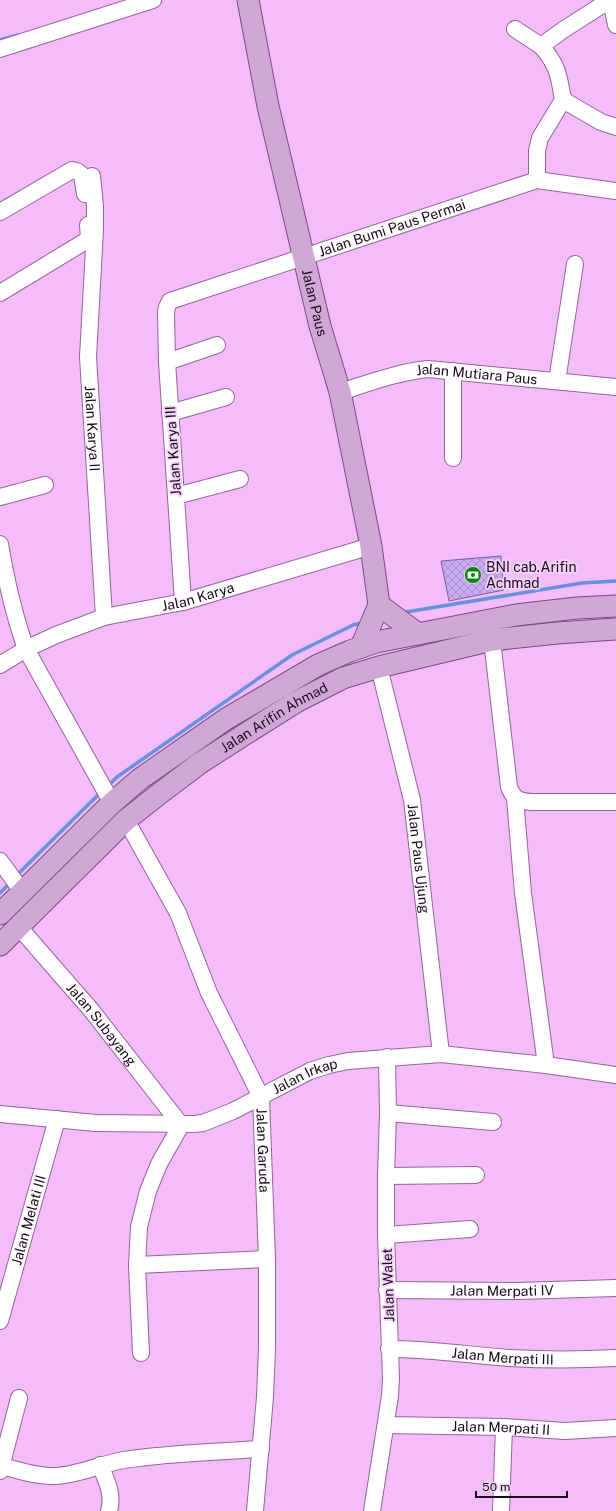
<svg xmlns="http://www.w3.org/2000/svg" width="616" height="1511" viewBox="0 0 616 1511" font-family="'Public Sans',sans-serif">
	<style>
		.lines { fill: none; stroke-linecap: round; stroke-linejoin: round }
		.stream { stroke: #6891df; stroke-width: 3.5 }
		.building { fill: url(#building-cross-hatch); stroke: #7b60a1 }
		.minor-casing { stroke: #95639c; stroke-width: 18 }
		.major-casing { stroke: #7c4a83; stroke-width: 23 }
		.minor { stroke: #fff; stroke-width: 16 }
		.major { stroke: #d0a8d6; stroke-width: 21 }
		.labels { text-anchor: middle; stroke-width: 3.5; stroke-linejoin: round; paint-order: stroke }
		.street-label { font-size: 14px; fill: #1b081e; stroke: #f5d3f8 }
		.poi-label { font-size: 14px; fill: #1b081e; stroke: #f5d3f8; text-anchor: start }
	</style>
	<defs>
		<pattern id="building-cross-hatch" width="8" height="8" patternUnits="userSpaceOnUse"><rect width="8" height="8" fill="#c8abf2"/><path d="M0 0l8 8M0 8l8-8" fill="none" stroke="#ab92cf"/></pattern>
	</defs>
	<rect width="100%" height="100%" fill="#f4bcfb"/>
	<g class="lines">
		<g class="stream">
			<polyline points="0,40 18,35"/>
			<polyline points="406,612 582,583 616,581"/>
			<polyline points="112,782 117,777 292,655 353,625 362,623"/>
			<polyline points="20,872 97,796"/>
			<polyline points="0,893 7,886"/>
		</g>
	</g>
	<polygon class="building" points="501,556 504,590 449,601 441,561"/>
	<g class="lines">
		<g class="minor-casing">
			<g id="minor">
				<path d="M610,0L563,30L541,46C558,65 559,76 563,100L601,122L616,127"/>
				<polyline points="611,0 616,25"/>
				<polyline points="515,29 541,46"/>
				<polyline points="0,49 153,0"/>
				<path id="s1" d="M92,176L95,206V230L88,357L104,617"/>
				<polyline points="537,180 537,151 540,138 563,100"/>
				<polyline points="0,212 72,170 77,171 82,175 85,194"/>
				<polyline points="0,293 89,239 88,225"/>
				<polyline points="167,362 217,345"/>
				<polyline points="557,381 575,264"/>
				<path id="s2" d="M340,392C369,383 398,372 428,369L616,387"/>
				<polyline points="170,413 226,397"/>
				<polyline points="453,458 453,371"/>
				<polyline points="176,496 240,479"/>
				<polyline points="0,497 45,485"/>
				<path d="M0,544C6,580 14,615 26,649L112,803"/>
				<path id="s3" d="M183,602L167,362L166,312L167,307L170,301L537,180L616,191"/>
				<path d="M492,640L509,787C514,799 518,801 531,802H616"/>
				<path id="s4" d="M0,665L26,649L56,635L104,617L183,602L371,546"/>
				<path id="s5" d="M379,667L412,800L441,1054"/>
				<polyline points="515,798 523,893 546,1065"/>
				<path id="s6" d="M126,820L178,913L209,993L261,1097L267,1259V1348L265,1397L255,1511"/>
				<polyline points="0,861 22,891"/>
				<path id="s7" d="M18,926L92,1011L181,1125L159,1164L148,1191L139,1227L137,1265L141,1353"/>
				<polyline points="388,1113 493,1122"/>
				<path id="s8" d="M0,1114L96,1123L194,1124L203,1123L233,1111L310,1071L329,1065L348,1061L441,1054L546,1065L616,1075"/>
				<polyline points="386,1176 476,1175"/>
				<polyline points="386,1235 470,1229"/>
				<polyline points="137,1265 267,1259"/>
				<path id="s9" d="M387,1290L518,1291L616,1288"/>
				<path id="s10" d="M0,1321L57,1119"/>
				<path id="s11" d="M389,1349C429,1349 469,1355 509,1358C544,1360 580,1360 616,1358"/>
				<path id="s12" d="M386,1425L504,1427L565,1431L616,1428"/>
				<path d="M100,1465C106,1480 114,1494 109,1511"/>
				<path d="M1,1466C19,1470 37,1477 55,1476C78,1475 101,1464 124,1460C169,1453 215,1452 261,1449"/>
				<polyline points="0,1471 19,1398"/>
				<polyline points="372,1511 390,1396 391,1378 386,1235 386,1176 388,1113 387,1057"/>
				<polyline points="501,1511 504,1427"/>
			</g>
		</g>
		<g class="major-casing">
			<g id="major">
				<path id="s13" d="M248,0L268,106L320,326L340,392L371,546L379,605L361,647"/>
				<polyline points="379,605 418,634"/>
				<polyline points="0,914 112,803 140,779 226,719 318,665 350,651 376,642 516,615 577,608 616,606"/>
				<path id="s14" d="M0,945L126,820L159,794L200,763L250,731L296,702L343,678L379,667L492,640L557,633L616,629"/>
			</g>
		</g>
		<use href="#minor" class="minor"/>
		<use href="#major" class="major"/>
	</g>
	<defs>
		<g id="bank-disc" transform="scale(0.9)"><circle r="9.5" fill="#008505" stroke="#f5d3f8"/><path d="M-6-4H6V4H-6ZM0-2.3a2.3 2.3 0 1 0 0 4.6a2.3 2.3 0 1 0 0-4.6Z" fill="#fff"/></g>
	</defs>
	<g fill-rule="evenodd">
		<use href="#bank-disc" x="473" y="575"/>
	</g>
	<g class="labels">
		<g class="street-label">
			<text dy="5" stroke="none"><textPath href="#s3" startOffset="536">Jalan Bumi Paus Permai</textPath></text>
			<text dy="5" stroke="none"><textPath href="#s13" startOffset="310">Jalan Paus</textPath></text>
			<text dy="5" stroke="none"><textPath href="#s2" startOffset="140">Jalan Mutiara Paus</textPath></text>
			<text dy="5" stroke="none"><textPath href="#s1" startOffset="253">Jalan Karya II</textPath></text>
			<text transform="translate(173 451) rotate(-94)" y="5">Jalan Karya III</text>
			<text dy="5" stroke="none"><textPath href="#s4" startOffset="211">Jalan Karya</textPath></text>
			<text dy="5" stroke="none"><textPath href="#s14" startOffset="358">Jalan Arifin Ahmad</textPath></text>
			<text dy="5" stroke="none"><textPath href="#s5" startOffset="196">Jalan Paus Ujung</textPath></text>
			<text dy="5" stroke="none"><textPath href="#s7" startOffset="129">Jalan Subayang</textPath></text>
			<text dy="5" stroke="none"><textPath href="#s8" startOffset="316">Jalan Irkap</textPath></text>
			<text dy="5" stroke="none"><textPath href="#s6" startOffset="362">Jalan Garuda</textPath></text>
			<text dy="5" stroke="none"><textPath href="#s10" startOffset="105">Jalan Melati III</textPath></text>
			<text transform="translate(388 1285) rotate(-92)" y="5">Jalan Walet</text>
			<text dy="5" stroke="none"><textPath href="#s9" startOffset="115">Jalan Merpati IV</textPath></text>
			<text dy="5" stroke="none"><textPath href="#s11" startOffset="114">Jalan Merpati III</textPath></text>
			<text dy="5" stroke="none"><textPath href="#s12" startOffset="115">Jalan Merpati II</textPath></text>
		</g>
		<g class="poi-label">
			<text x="486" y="572">BNI cab.Arifin<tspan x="486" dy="16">Achmad</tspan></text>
		</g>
	</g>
	<path d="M476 1491v6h91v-6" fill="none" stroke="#1b081e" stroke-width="2"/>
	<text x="482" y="1491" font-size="12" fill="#1b081e" stroke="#f5d3f8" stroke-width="3" paint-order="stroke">50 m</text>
</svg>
